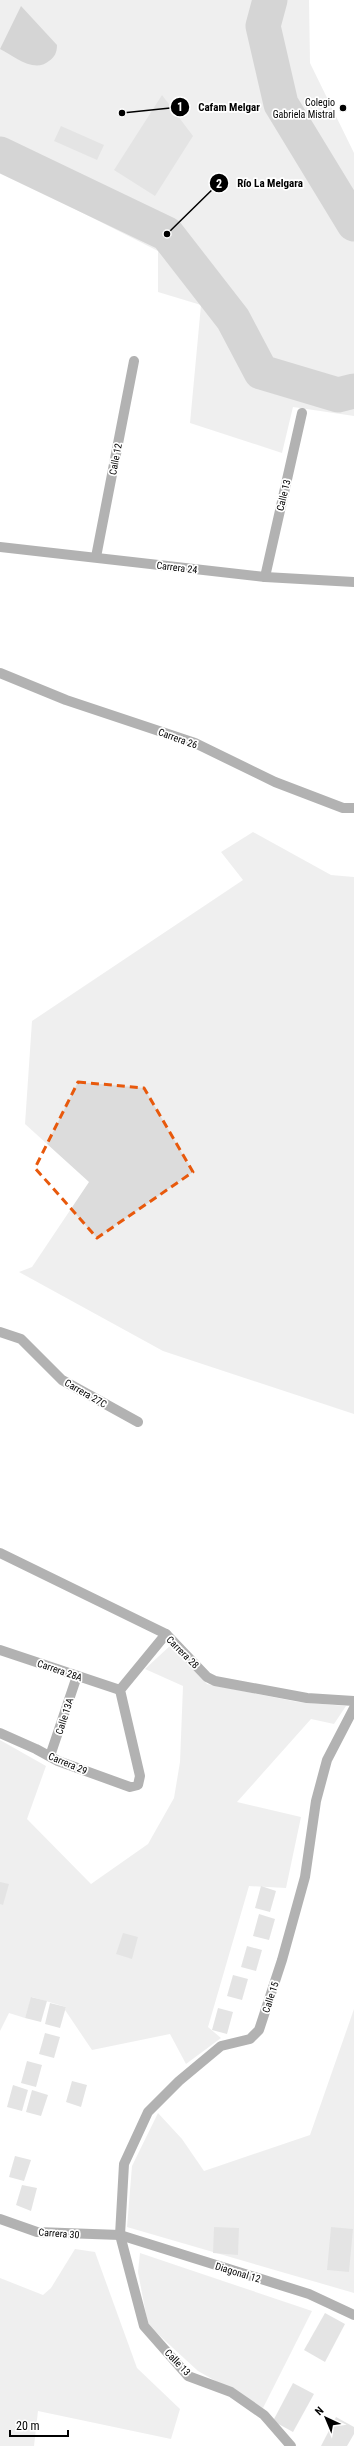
<svg xmlns="http://www.w3.org/2000/svg" width="354" height="2446" viewBox="0 0 354 2446" font-family="'Roboto Condensed',sans-serif">
	<style>
		.green { fill: #dcdcdc }
		.water { fill: #a3a3a3 }
		.lines { fill: none; stroke-linecap: round; stroke-linejoin: round }
		.river { stroke: #a3a3a3; stroke-width: 35 }
		.building { fill: #c4c4c4 }
		.minor { stroke: #555; stroke-width: 10 }
		.marked { fill: none; stroke: #e8590c; stroke-width: 3; stroke-dasharray: 8 5; stroke-linejoin: round }
		.poi-dot { fill: #000; stroke: #fff; stroke-width: 1.5 }
		.labels { text-anchor: middle; stroke-width: 3.5; stroke-linejoin: round; paint-order: stroke }
		.poi-label { font-size: 10px; fill: #000; stroke: #fff; text-anchor: end }
		.street-label { font-size: 10px; fill: #000; stroke: #fff }
		.leader { fill: none; stroke: #000; stroke-width: 1.5 }
		.callout-dot { fill: #000; stroke: #fff; stroke-width: 1.5 }
		.mark-label { font-size: 12px; text-anchor: middle; font-weight: bold; fill: #fff }
		.callout-label { font-size: 11px; text-anchor: middle; font-weight: bold; fill: #000; stroke: #fff; stroke-width: 3.5; stroke-linejoin: round; paint-order: stroke }
	</style>
	<rect width="100%" height="100%" fill="#fff"/>
	<g class="green">
		<polygon points="0,0 309,0 310,63 354,153 354,416 293,407 282,453 190,423 201,305 158,292 158,251 0,171"/>
		<polygon points="253,832 331,875 354,877 354,1414 163,1351 19,1272 32,1267 89,1182 25,1124 32,1021 243,880 221,852"/>
		<polygon points="172,1644 207,1684 298,1702 346,1706 334,1724 311,1719 237,1802 301,1817 286,1888 249,1886 208,2027 221,2038 186,2064 170,2034 92,2050 65,2010 66,2007 32,1997 25,2018 9,2013 0,2031 0,1740 46,1766 27,1819 91,1884 148,1844 174,1798 180,1762 183,1686 145,1669"/>
		<polygon points="354,2009 354,2293 127,2227 132,2166 158,2113 182,2139 204,2171 310,2135"/>
		<polygon points="75,2249 95,2252 137,2368 180,2409 171,2439 38,2411 34,2446 0,2446 0,2278 43,2295 51,2288"/>
		<polygon points="140,2253 312,2311 263,2408 198,2371 148,2325 138,2272"/>
	</g>
	<path class="water" d="M21,6L57,45C57,52 55,57 49,61C34,74 14,56 0,49Z"/>
	<g class="lines">
		<g class="river">
			<polyline points="270,0 263,26 281,104 354,224"/>
			<polyline points="0,154 167,234 233,319 261,372 338,395 354,391"/>
		</g>
	</g>
	<g class="building">
		<polygon points="162,95 193,136 155,196 114,170"/>
		<polygon points="61,126 104,145 97,160 54,141"/>
		<polygon points="0,1882 9,1884 3,1905 0,1904"/>
		<polygon points="261,1886 276,1891 270,1912 255,1908"/>
		<polygon points="259,1914 275,1919 269,1940 253,1936"/>
		<polygon points="123,1933 138,1937 132,1959 116,1954"/>
		<polygon points="247,1946 262,1950 256,1971 241,1967"/>
		<polygon points="233,1975 248,1979 242,2000 227,1996"/>
		<polygon points="31,1997 47,2001 41,2022 25,2018"/>
		<polygon points="50,2003 66,2007 60,2028 45,2024"/>
		<polygon points="218,2008 233,2012 227,2034 212,2030"/>
		<polygon points="45,2033 60,2037 54,2058 39,2054"/>
		<polygon points="27,2061 42,2065 36,2087 21,2083"/>
		<polygon points="72,2081 87,2085 81,2107 66,2102"/>
		<polygon points="13,2085 28,2090 22,2111 7,2107"/>
		<polygon points="32,2090 48,2095 41,2116 26,2112"/>
		<polygon points="15,2156 31,2160 24,2181 9,2177"/>
		<polygon points="22,2185 37,2188 31,2211 16,2205"/>
		<polygon points="214,2227 239,2228 238,2255 213,2253"/>
		<polygon points="331,2227 353,2229 349,2272 327,2270"/>
		<polygon points="325,2313 345,2324 325,2362 304,2350"/>
		<polygon points="293,2383 314,2394 293,2432 273,2421"/>
		<polygon points="336,2417 354,2427 354,2434 347,2446 321,2446"/>
	</g>
	<g class="lines">
		<g class="minor">
			<polyline points="0,547 265,577 354,582"/>
			<polyline points="96,557 134,361"/>
			<polyline points="265,577 302,413"/>
			<polyline points="0,673 66,700 195,743 275,782 343,808 354,808"/>
			<polyline points="0,1332 21,1339 62,1380 138,1422"/>
			<polyline points="0,1553 166,1634 207,1677 215,1681 307,1698 354,1701"/>
			<polyline points="0,1650 120,1690"/>
			<polyline points="0,1733 36,1749 58,1761 130,1787 138,1785 140,1776 120,1690 166,1634"/>
			<polyline points="50,1756 77,1676"/>
			<polyline points="0,2219 37,2232 120,2235 309,2294 354,2315"/>
			<polyline points="291,2446 264,2415 231,2392 188,2376 144,2326 120,2235 124,2164 148,2112 179,2081 221,2046 250,2039 259,2030 282,1960 305,1877 316,1801 327,1760 354,1708"/>
		</g>
	</g>
	<path d="M0 0H354V2446H0ZM78,1082L144,1088L193,1172L97,1238L35,1168Z" fill="#fff" fill-opacity=".55" fill-rule="evenodd"/>
	<path class="marked" d="M78,1082L144,1088L193,1172L97,1238L35,1168Z"/>
	<circle class="poi-dot" cx="343" cy="108" r="4"/>
	<g class="labels">
		<g class="poi-label">
			<text x="335" y="106">Colegio<tspan x="335" dy="12">Gabriela Mistral</tspan></text>
		</g>
		<g class="street-label">
			<text transform="translate(115 459) rotate(-79)" y="4">Calle 12</text>
			<text transform="translate(283 495) rotate(-77)" y="4">Calle 13</text>
			<text transform="translate(177 567) rotate(7)" y="4">Carrera 24</text>
			<text transform="translate(178 738) rotate(20)" y="4">Carrera 26</text>
			<text transform="translate(86 1393) rotate(30)" y="4">Carrera 27C</text>
			<text transform="translate(183 1652) rotate(45)" y="4">Carrera 28</text>
			<text transform="translate(60 1670) rotate(19)" y="4">Carrera 28A</text>
			<text transform="translate(64 1716) rotate(-72)" y="4">Calle 13A</text>
			<text transform="translate(68 1763) rotate(23)" y="4">Carrera 29</text>
			<text transform="translate(270 1997) rotate(-72)" y="4">Calle 15</text>
			<text transform="translate(59 2233) rotate(4)" y="4">Carrera 30</text>
			<text transform="translate(238 2272) rotate(17)" y="4">Diagonal 12</text>
			<text transform="translate(178 2362) rotate(46)" y="4">Calle 13</text>
		</g>
	</g>
	<path class="leader" d="M122 113L180 107M167 234L219 183"/>
	<g class="callout-dot">
		<circle cx="122" cy="113" r="4"/>
		<circle cx="167" cy="234" r="4"/>
		<circle cx="180" cy="107" r="10"/>
		<circle cx="219" cy="183" r="10"/>
	</g>
	<g class="mark-label">
		<text x="180" y="111">1</text>
		<text x="219" y="188">2</text>
	</g>
	<g class="callout-label">
		<text x="229" y="111">Cafam Melgar</text>
		<text x="270" y="187">Río La Melgara</text>
	</g>
	<g transform="translate(326 2418) rotate(316)" stroke="#ffffff" stroke-width="3" paint-order="stroke">
	<path d="M0-3L7 15L0 10L-7 15Z" fill="#000000"/>
	<text y="-6" font-size="11" font-weight="bold" text-anchor="middle" fill="#000000">N</text>
	</g>
	<path d="M10 2430v6h58v-6" fill="none" stroke="#000000" stroke-width="2"/>
	<text x="16" y="2430" font-size="12" fill="#000000" stroke="#ffffff" stroke-width="3" paint-order="stroke">20 m</text>
</svg>
